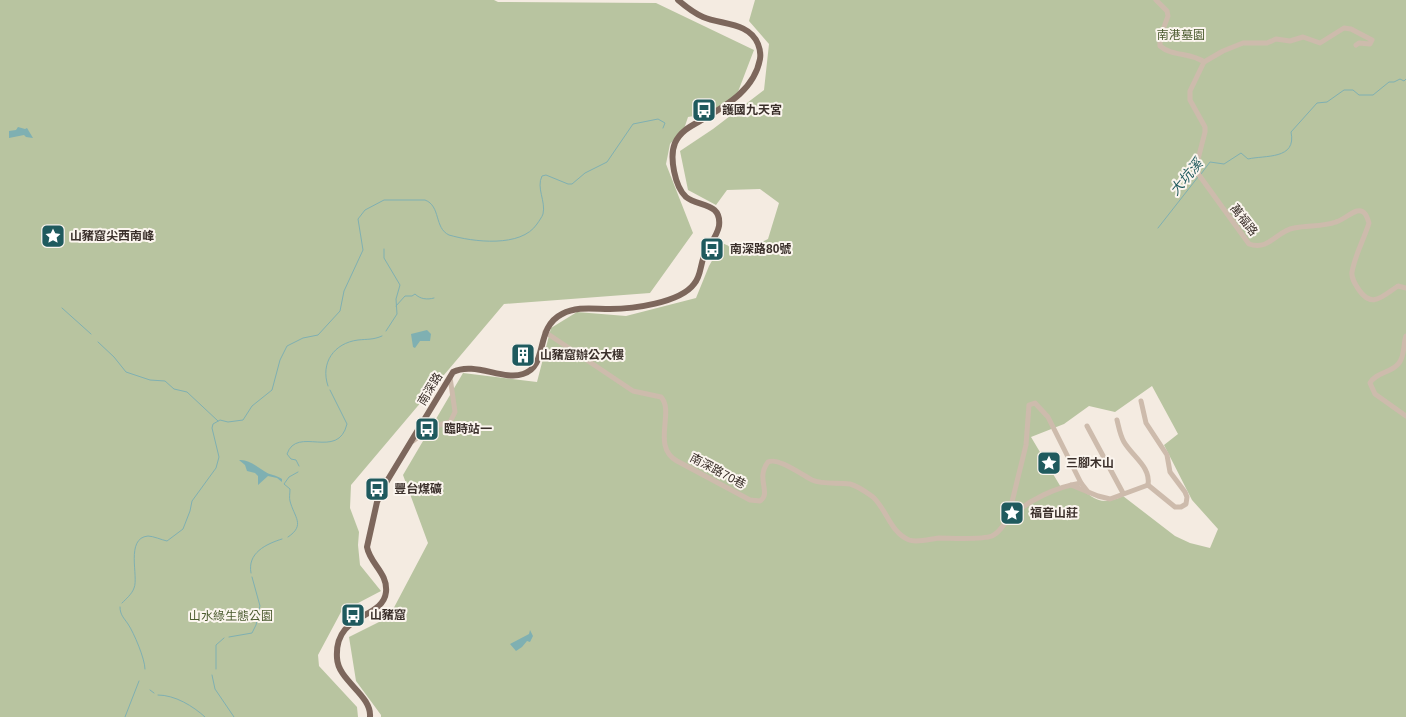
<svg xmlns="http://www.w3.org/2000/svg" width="1406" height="717" viewBox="0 0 1406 717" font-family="Arial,'Noto Sans TC',sans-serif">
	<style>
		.green { fill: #b8c4a0; fill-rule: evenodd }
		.water { fill: #7fb0b2 }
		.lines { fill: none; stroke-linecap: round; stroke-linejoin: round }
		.stream { stroke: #7fb0b2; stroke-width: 1 }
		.minor { stroke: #cdbbac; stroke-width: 5 }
		.major { stroke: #7d675c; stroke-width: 6 }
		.labels { text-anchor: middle; stroke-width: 4; stroke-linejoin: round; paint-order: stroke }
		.park-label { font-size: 12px; fill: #4a5a2e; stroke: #fbf5ee }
		.poi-label { font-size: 12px; font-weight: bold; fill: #3b302b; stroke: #fbf5ee; text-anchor: start }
		.street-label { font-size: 12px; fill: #3b302b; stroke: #fbf5ee }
		.water-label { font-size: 14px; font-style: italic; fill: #1f5a5e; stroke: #fbf5ee }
	</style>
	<rect width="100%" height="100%" fill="#f4ebe1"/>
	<g class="green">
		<polygon points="0,0 494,0 498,2 656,3 754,50 736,97 705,114 688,117 684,129 670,144 666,164 693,233 650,293 504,304 351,485 350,508 359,532 358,545 360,565 381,591 341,612 318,655 319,666 357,707 358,717 0,717"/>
		<path d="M755,0H1406V717H381V715L356,681L349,637L389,617L428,543L403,475L463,373L537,382L551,328L577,312L626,316L696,298L709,266L722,243L743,252L768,239L779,203L760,189L727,190L716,205L688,190L680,151L713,129L764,90L769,44L749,21ZM1152,386L1178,434L1164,445L1192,500L1218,529L1210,548L1190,543L1175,536L1123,496C1101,507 1093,499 1076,483L1062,489L1031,437L1064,424L1089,406L1115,412Z"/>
	</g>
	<g class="water">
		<polygon points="18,127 25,129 27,128 33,138 26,137 24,135 9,138 9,131 16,130"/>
		<polygon points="427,330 431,334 430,341 420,341 415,348 413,347 411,334"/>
		<path d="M239,460C248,459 256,466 264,471C269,475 277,475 282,479V482L277,478L268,476L258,485V476L255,473L247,471L245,465Z"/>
		<polygon points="530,630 533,636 530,642 527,641 522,647 516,651 510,644 529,634"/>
	</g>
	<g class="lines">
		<g class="stream">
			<path d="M1201,174L1210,162L1224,164L1241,153L1248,159C1265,155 1297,160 1291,132L1317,103L1327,102L1344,90H1353L1359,95H1373L1389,82H1394L1400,79L1404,81L1406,79"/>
			<polyline points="1158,228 1198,177"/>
			<polyline points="384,249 384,258 400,285 396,299 397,314 386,331"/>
			<path d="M396,306L405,296H412L415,294C420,299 427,300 434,298"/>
			<polyline points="62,308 91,334"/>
			<polyline points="98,342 114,357 126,372 150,380 165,381 174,389 187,392 218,421"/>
			<path d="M328,386C320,363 334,343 358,340C367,339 373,340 382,336"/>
			<path d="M299,466L296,460L291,459L287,454C297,425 338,461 347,424L330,390"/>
			<path d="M288,537C306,525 294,517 290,501C289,498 290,493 290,489L284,484L289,477L298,472"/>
			<path d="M251,573C247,553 266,544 282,539"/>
			<polyline points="252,577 260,606 258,612"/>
			<path d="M122,603C126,599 132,594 134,588C139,577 125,538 148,536C153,536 162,540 167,541L183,529L190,511L192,501L216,468L219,457L212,428L213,424L220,420L228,422L243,420L252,406L272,390L280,360L287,346L303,338L318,335L340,311L344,291L363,250L358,219L365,210L384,200H425C441,206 434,228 449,235C473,242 521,248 537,224C539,221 542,217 543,214C546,201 536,188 542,176L546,175L568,184H572L585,173L607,162L633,124L658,119L665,123L663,128"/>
			<path d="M120,607C120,615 124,618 128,624C134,633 145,659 145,669"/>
			<polyline points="229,637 252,633 256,625 258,616"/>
			<polyline points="216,669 216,645 224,638"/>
			<polyline points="212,675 215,689 234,717"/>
			<polyline points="150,690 154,693"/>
			<path d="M158,695C175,695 193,706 205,717"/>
			<polyline points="125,717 139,681"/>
		</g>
		<g class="minor">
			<path d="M1156,0L1167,11L1168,16L1160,38V46C1173,57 1191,52 1204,62L1190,91V100L1205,127V132L1196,167L1199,175L1249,244C1270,251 1276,231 1294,228C1308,225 1322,227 1336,222C1343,220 1350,213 1357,211C1365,209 1367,217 1369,223C1364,239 1355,255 1352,272C1351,278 1355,284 1359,290C1372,309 1383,296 1398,286L1406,288"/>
			<polyline points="1204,62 1223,51 1243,43 1267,43 1276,39 1290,41 1303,37 1320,43 1344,28 1351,29 1372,40 1370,44 1359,43 1356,45"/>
			<path d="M545,332L633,391L661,397C675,412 651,446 677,461L750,500L760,501C772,493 755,479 768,462C778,457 802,475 812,480C824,485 837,482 850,484C858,486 866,492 873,497C887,510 890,532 909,540C917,543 930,539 939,538C951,538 982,540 992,536C1001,532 1004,523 1010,517C1029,500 1056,487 1081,483"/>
			<path d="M1406,336C1403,344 1405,356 1399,363C1392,373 1376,372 1370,383L1375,394L1406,416"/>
			<polyline points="1141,401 1146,423 1167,455 1170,472 1185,492 1187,497 1186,504 1181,507 1175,507 1148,485"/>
			<path d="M1117,420C1119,428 1120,435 1124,442C1133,457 1151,467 1148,485"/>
			<polyline points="1087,426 1123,493"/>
			<polyline points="413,441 432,427 450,422 455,412 450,377"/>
			<polyline points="1071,485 1098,496 1110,499 1148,485"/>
			<polyline points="1008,518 1026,445 1029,405 1035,403 1048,417 1081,483 1088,492"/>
		</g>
		<path class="major" d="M370,717C372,695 338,681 337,658C334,612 383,620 386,592C388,573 370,564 367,547L377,502L384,486L453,372C474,361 503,381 523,374C549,366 534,328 562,314C577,306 593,309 610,309C632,309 680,303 694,284C701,276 700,266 704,256C708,246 717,237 719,226C722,202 698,207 686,197C675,187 669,157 675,143C680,132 689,127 700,121C725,106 754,91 760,59C761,53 760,49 758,44C749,22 722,25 703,17C694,13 685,6 678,0"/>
	</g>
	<defs>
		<g id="bus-square" transform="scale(1.25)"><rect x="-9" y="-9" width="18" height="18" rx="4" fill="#1f5a5e" stroke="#fbf5ee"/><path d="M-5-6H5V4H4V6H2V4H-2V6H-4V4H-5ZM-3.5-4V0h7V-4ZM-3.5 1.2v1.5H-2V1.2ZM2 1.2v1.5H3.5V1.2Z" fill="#fff"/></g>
		<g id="sight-square" transform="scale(1.25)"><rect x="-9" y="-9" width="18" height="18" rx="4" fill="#1f5a5e" stroke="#fbf5ee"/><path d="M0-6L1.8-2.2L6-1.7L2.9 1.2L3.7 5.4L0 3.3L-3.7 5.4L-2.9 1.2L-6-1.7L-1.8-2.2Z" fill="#fff"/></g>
		<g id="building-square" transform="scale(1.25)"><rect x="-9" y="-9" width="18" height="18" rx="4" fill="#1f5a5e" stroke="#fbf5ee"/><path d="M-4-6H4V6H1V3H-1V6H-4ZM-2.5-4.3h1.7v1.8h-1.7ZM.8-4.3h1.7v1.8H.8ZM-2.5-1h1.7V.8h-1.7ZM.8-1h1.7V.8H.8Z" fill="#fff"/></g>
	</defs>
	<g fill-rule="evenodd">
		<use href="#bus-square" x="704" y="110"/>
		<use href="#sight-square" x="53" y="236"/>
		<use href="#bus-square" x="712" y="249"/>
		<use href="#building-square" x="523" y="355"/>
		<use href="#bus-square" x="427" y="429"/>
		<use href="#sight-square" x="1049" y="463"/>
		<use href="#bus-square" x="377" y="489"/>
		<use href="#sight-square" x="1012" y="513"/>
		<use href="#bus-square" x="353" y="615"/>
	</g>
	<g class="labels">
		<g class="park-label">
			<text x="1181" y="39">南港墓園</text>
			<text x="231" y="620">山水綠生態公園</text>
		</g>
		<g class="poi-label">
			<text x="722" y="114">護國九天宮</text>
			<text x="70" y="240">山豬窟尖西南峰</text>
			<text x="730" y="253">南深路80號</text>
			<text x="540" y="359">山豬窟辦公大樓</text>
			<text x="444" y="433">臨時站一</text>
			<text x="1066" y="467">三腳木山</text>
			<text x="394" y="493">豐台煤礦</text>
			<text x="1030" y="517">福音山莊</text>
			<text x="370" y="619">山豬窟</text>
		</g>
		<g class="street-label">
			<text transform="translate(1244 220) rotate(52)" y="4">萬福路</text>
			<text transform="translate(430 389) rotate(-59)" y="4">南深路</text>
			<text transform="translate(718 471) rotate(28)" y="4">南深路70巷</text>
		</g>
		<g class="water-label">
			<text transform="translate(1186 177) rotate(-50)" y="5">大坑溪</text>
		</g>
	</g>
</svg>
